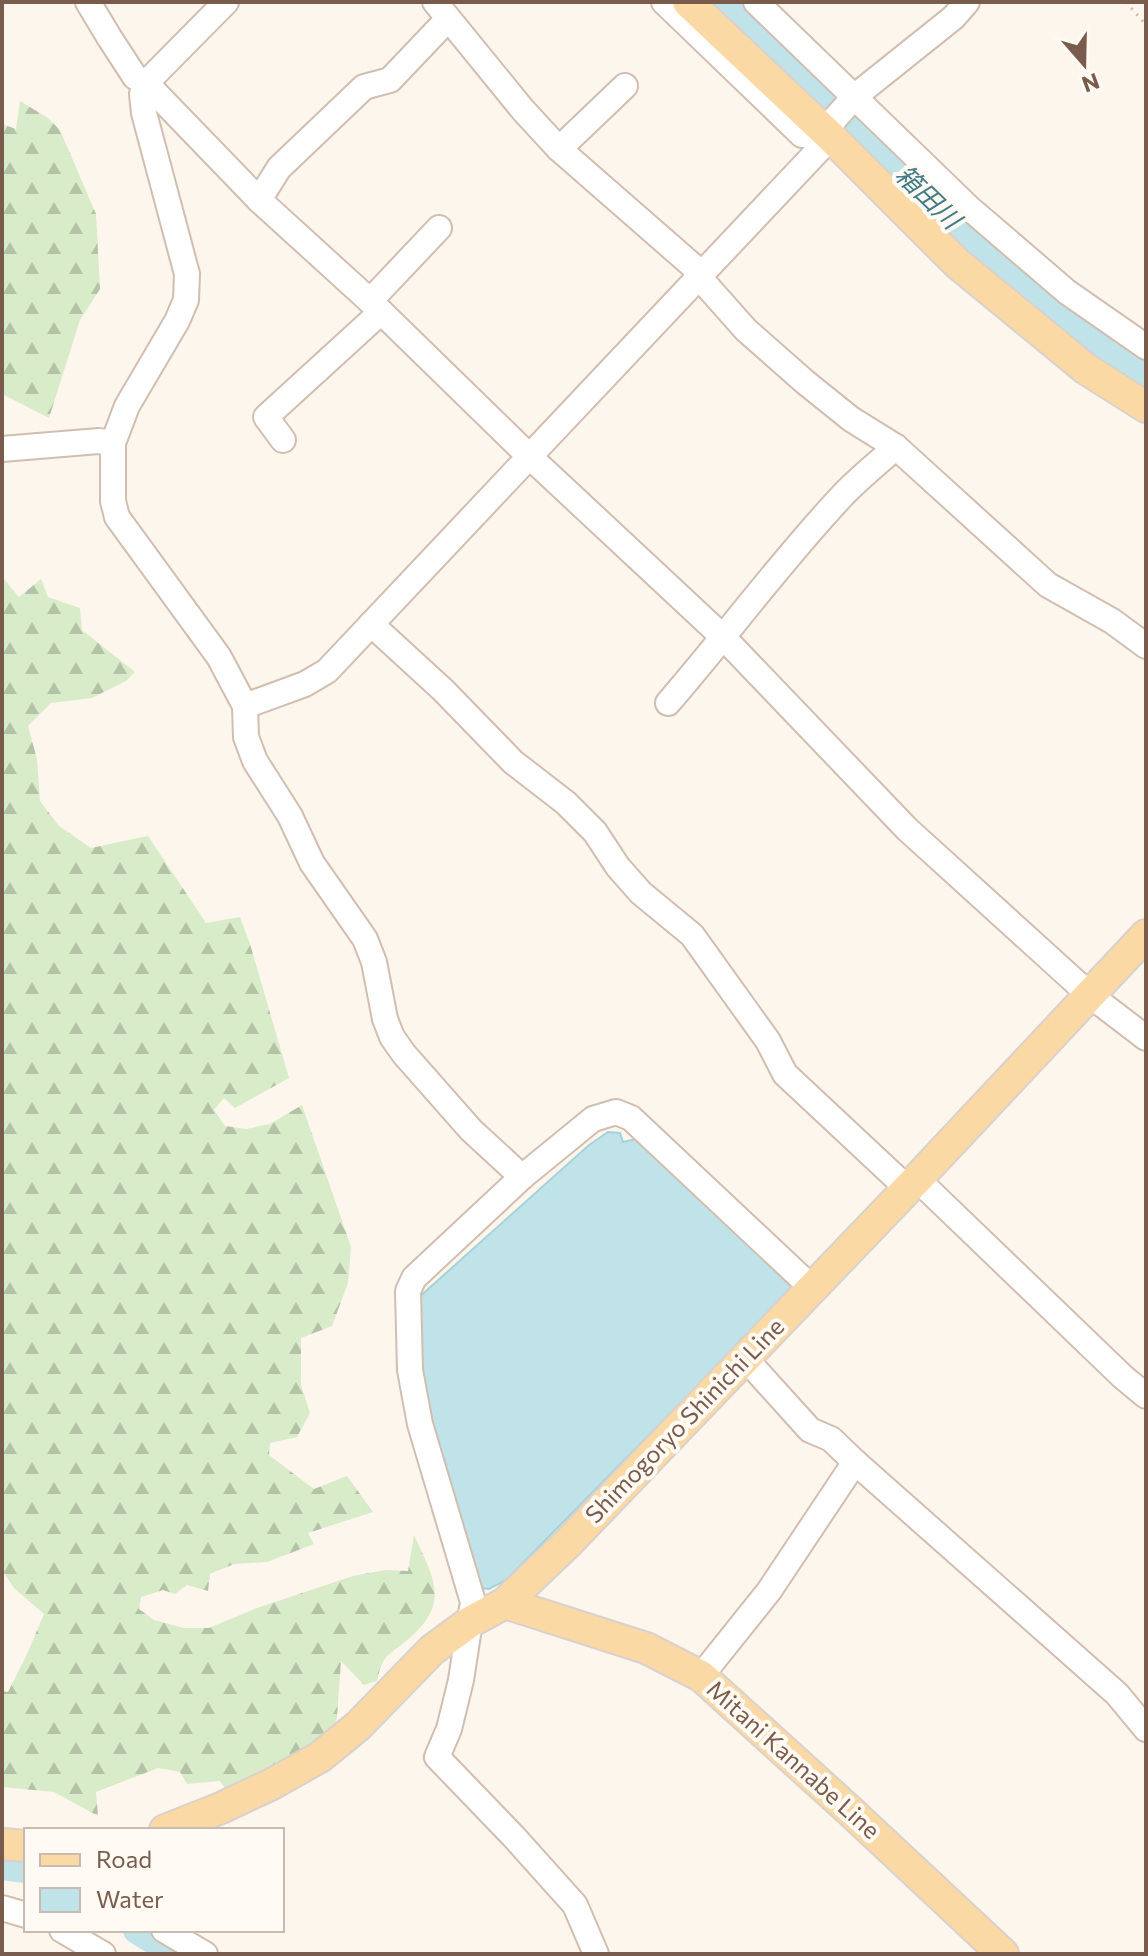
<svg xmlns="http://www.w3.org/2000/svg" width="1148" height="1956" viewBox="0 0 1148 1956" font-family="Commissioner,'Noto Sans JP',sans-serif">
	<style>
		.forest { fill: url(#forest-firs) }
		.water { fill: #bfe3e8; stroke: #a5d3da; stroke-width: 2 }
		.lines { fill: none; stroke-linecap: round; stroke-linejoin: round }
		.river { stroke: #bfe3e8; stroke-width: 28 }
		.minor-casing { stroke: #d1beb0; stroke-width: 28 }
		.major-casing { stroke: #dad1cd; stroke-width: 34 }
		.path { stroke: #d9b8a5; stroke-width: 3; stroke-dasharray: 2 6; stroke-linecap: butt }
		.minor { stroke: #fff; stroke-width: 24 }
		.major { stroke: #fbd9a5; stroke-width: 30 }
		.labels { text-anchor: middle; stroke-width: 8; stroke-linejoin: round; paint-order: stroke }
		.street-label { font-size: 24px; fill: #7a5c4d; stroke: #fffaf3 }
		.water-label { font-size: 26px; font-style: italic; fill: #437c86; stroke: #fffaf3 }
	</style>
	<defs>
		<pattern id="forest-firs" width="22" height="20" patternUnits="userSpaceOnUse" patternTransform="scale(2)"><rect width="22" height="20" fill="#d8ecc9"/><path d="M5 1l3.5 6h-7zM16 11l3.5 6h-7z" fill="#b4c2a5"/></pattern>
	</defs>
	<rect width="100%" height="100%" fill="#fdf6ec"/>
	<g class="forest">
		<polygon points="20,101 48,118 60,130 96,214 100,289 80,320 49,418 6,396 2,395 2,124 16,129"/>
		<path d="M2,577L19,597L41,579L48,597L80,608L82,630L135,672L126,681L92,698L51,703L28,726L37,759L40,801L59,826L91,848L148,836L206,923L240,917L250,944L289,1078L235,1108L224,1098L214,1110L225,1126L246,1129L270,1124L302,1105L351,1247L348,1283L332,1326L301,1338V1385L310,1413L297,1437L270,1443L269,1455L314,1489L347,1476L373,1512L308,1533L314,1544L267,1562L234,1564L210,1574L208,1591L187,1585L175,1594L163,1590L141,1597L139,1609L154,1620L184,1628H209L257,1608L353,1576L385,1570L408,1571L414,1535C435,1581 451,1604 405,1642C385,1658 383,1655 377,1681L364,1685L341,1661L336,1731L228,1793L220,1781L187,1784L180,1772L158,1768L96,1792L98,1816L54,1792L2,1787V1691L8,1692L27,1654L44,1614L14,1588L2,1570Z"/>
	</g>
	<polygon class="water" points="608,1132 620,1133 623,1142 636,1139 794,1288 506,1580 489,1589 477,1588 426,1404 416,1353 417,1299 589,1145"/>
	<g class="lines">
		<g class="river">
			<polyline points="725,2 875,149 1011,276 1106,350 1146,375"/>
			<polyline points="2,1866 26,1869"/>
			<polyline points="137,1930 176,1954"/>
		</g>
		<g class="minor-casing">
			<g id="minor">
				<polyline points="88,2 109,37 135,77 146,83 259,200 370,301 530,457 724,638 907,829 1091,996 1146,1038"/>
				<polyline points="226,2 146,83 142,94 144,113 187,274 186,300 177,321 127,406 113,443 113,501 117,517 219,657 245,706 246,737 255,761 290,816 312,863 365,939 374,962 385,1019 392,1037 404,1054 471,1130 522,1177"/>
				<polyline points="435,2 523,110 559,149 693,266 699,277 746,330 805,382 851,419 896,447 1048,585 1112,621 1146,646"/>
				<polyline points="664,2 802,135 831,137"/>
				<polyline points="756,2 968,207 1067,292 1146,347"/>
				<polyline points="824,131 854,97 954,17 967,2"/>
				<polyline points="559,149 625,86"/>
				<polyline points="259,200 279,168 364,87 390,80 448,19"/>
				<polyline points="370,301 439,228"/>
				<polyline points="283,440 266,417 381,312"/>
				<polyline points="2,449 99,441 113,443"/>
				<polyline points="371,624 443,690 513,762 566,803 595,832 618,867 641,893 692,935 768,1041 785,1074 908,1189"/>
				<path d="M668,703C727,635 780,562 842,496C858,479 878,463 896,447"/>
				<polyline points="245,706 305,684 327,671 831,137"/>
				<polyline points="917,1179 1123,1377 1146,1396"/>
				<polyline points="745,1358 810,1430 831,1439 855,1462 1117,1694 1146,1729"/>
				<polyline points="701,1676 769,1591 855,1462"/>
				<polyline points="2,1908 26,1915"/>
				<polyline points="62,1930 103,1954"/>
				<polyline points="164,1930 205,1954"/>
				<polyline points="596,1954 575,1905 515,1838 437,1757 449,1729 461,1680 473,1602 420,1424 410,1370 408,1291 414,1278 522,1177 593,1119 616,1112 631,1118 812,1288"/>
			</g>
		</g>
		<g class="major-casing">
			<g id="major">
				<polyline points="688,2 831,137 957,263 1086,369 1146,407"/>
				<polyline points="505,1603 646,1648 701,1676 850,1811 1003,1954"/>
				<polyline points="165,1830 221,1808 272,1784 320,1757 358,1726 432,1650 470,1622 505,1603 568,1543 917,1179 1146,935"/>
				<polyline points="2,1844 26,1846"/>
			</g>
		</g>
		<polyline class="path" points="1126,2 1146,25"/>
		<use href="#minor" class="minor"/>
		<use href="#major" class="major"/>
	</g>
	<g class="labels">
		<g class="street-label">
			<text transform="translate(685 1421) rotate(-46)" y="8">Shimogoryo Shinichi Line</text>
			<text transform="translate(793 1760) rotate(42)" y="8">Mitani Kannabe Line</text>
		</g>
		<g class="water-label">
			<text transform="translate(928 197) rotate(44)" y="9">箱田川</text>
		</g>
	</g>
	<rect width="1148" height="1956" fill="none" stroke="#7a5c4d" stroke-width="8"/>
	<rect x="24" y="1828" width="260" height="104" fill="#fffaf3" stroke="#cabbb1" stroke-width="2"/>
	<rect x="40" y="1854" width="40" height="12" fill="#fbd9a5" stroke="#cabbb1" stroke-width="2"/>
	<text x="96" y="1868" font-size="24" fill="#7a5c4d">Road</text>
	<rect x="40" y="1888" width="40" height="24" fill="#bfe3e8" stroke="#cabbb1" stroke-width="2"/>
	<text x="96" y="1908" font-size="24" fill="#7a5c4d">Water</text>
	<g transform="translate(1084 64) rotate(160)" stroke="#fffaf3" stroke-width="6" paint-order="stroke">
	<path d="M0-6L14 30L0 20L-14 30Z" fill="#7a5c4d"/>
	<text y="-12" font-size="22" font-weight="bold" text-anchor="middle" fill="#7a5c4d">N</text>
	</g>
</svg>
